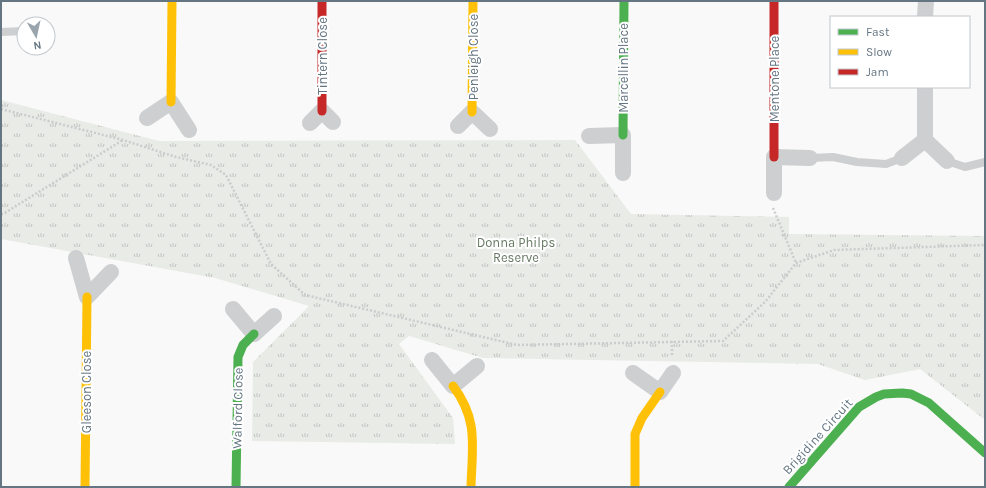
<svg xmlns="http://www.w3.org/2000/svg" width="986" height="488" viewBox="0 0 986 488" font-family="Karla,sans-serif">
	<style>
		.park { fill: url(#park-tufts) }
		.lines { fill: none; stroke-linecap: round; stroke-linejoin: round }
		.path { stroke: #cbcccd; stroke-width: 2.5; stroke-dasharray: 2 2; stroke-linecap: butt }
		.lane { stroke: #cecfd0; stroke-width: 8 }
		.street { stroke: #cecfd0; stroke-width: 16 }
		.fast { stroke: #4caf50; stroke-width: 9 }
		.slow { stroke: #ffc107; stroke-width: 9 }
		.jam { stroke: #c62828; stroke-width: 9 }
		.labels { text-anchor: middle; stroke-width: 4; stroke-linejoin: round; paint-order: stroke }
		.street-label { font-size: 13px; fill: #657683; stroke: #fff }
		.park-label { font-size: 13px; fill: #687a64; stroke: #fff }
	</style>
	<defs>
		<pattern id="park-tufts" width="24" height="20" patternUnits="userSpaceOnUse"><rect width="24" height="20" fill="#e8ebe6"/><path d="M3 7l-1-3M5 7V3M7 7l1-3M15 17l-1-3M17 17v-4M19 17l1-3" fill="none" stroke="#c0c3c0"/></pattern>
	</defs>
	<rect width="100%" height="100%" fill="#f9f9f9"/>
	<polygon class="park" points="1,100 159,141 575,140 631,214 789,217 789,234 985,236 985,420 920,369 865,380 818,364 483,358 409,336 399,344 453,418 455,444 252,441 253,362 309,306 215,278 1,239"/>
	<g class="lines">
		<g class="path">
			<polyline points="1,109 123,140 176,157 211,165 226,175 271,264 305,295 517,345 723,341 765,302 796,263 834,250 985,245"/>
			<polyline points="773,208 796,263"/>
			<polyline points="1,214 3,214 123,140"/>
			<polyline points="672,341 672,357"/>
		</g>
		<g class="lane">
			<polyline points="1,32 24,31"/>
			<polyline points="810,158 833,157 857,162 886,164 902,158"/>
			<polyline points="947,161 965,167 985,162"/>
		</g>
		<g class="street">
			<polyline points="925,17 926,1"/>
			<polyline points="925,87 925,140"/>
			<polyline points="147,118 171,102 189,130"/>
			<polyline points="310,123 322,111 333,122"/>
			<polyline points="458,126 472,112 490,129"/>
			<polyline points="589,136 623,135 623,173"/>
			<polyline points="902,158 925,140 947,161"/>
			<polyline points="774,193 774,157 810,158"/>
			<polyline points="76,258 87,297 111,272"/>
			<polyline points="233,309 254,334 274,316"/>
			<polyline points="432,360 453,386 477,366"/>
			<polyline points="633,373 660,392 673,373"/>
		</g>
		<g class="fast">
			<polyline points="623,135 624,1"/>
			<polyline points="236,487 238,357 243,345 254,334"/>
			<polyline points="789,487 859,407 876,397 884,394 902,393 911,394 929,403 985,453"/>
		</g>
		<g class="slow">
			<polyline points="171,102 172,1"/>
			<polyline points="472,112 473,1"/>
			<path d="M453,386C479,420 472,447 471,487"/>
			<polyline points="85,487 87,297"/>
			<polyline points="635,487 635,434 642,418 660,392"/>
		</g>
		<g class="jam">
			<polyline points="322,1 322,111"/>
			<polyline points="774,1 774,157"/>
		</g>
	</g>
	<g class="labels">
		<g class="street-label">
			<text transform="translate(322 56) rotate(-90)" y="5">Tintern Close</text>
			<text transform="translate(473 57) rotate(-90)" y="5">Penleigh Close</text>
			<text transform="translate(623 68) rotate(-90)" y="5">Marcellin Place</text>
			<text transform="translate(774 79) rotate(-90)" y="5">Mentone Place</text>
			<text transform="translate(86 392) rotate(-90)" y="5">Gleeson Close</text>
			<text transform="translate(237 408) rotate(-89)" y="5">Walford Close</text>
			<text transform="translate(817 436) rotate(-48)" y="5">Brigidine Circuit</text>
		</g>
		<g class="park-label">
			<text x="516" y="247">Donna Philps<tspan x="516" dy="15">Reserve</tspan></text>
		</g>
	</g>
	<rect width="986" height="488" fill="none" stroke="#657683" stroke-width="4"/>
	<rect x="830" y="16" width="140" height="72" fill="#ffffff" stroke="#c1c8cd"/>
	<rect x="838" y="29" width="20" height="6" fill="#4caf50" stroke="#c1c8cd"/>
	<text x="866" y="36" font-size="12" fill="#657683">Fast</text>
	<rect x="838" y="49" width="20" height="6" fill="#ffc107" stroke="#c1c8cd"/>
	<text x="866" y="56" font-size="12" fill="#657683">Slow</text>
	<rect x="838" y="69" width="20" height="6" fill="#c62828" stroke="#c1c8cd"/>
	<text x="866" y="76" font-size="12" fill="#657683">Jam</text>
	<g transform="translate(36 36) rotate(171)"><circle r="19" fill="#ffffff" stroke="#c1c8cd"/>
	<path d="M0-3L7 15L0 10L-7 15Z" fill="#99a4ac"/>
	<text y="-6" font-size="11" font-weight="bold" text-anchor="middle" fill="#657683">N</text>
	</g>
</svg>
